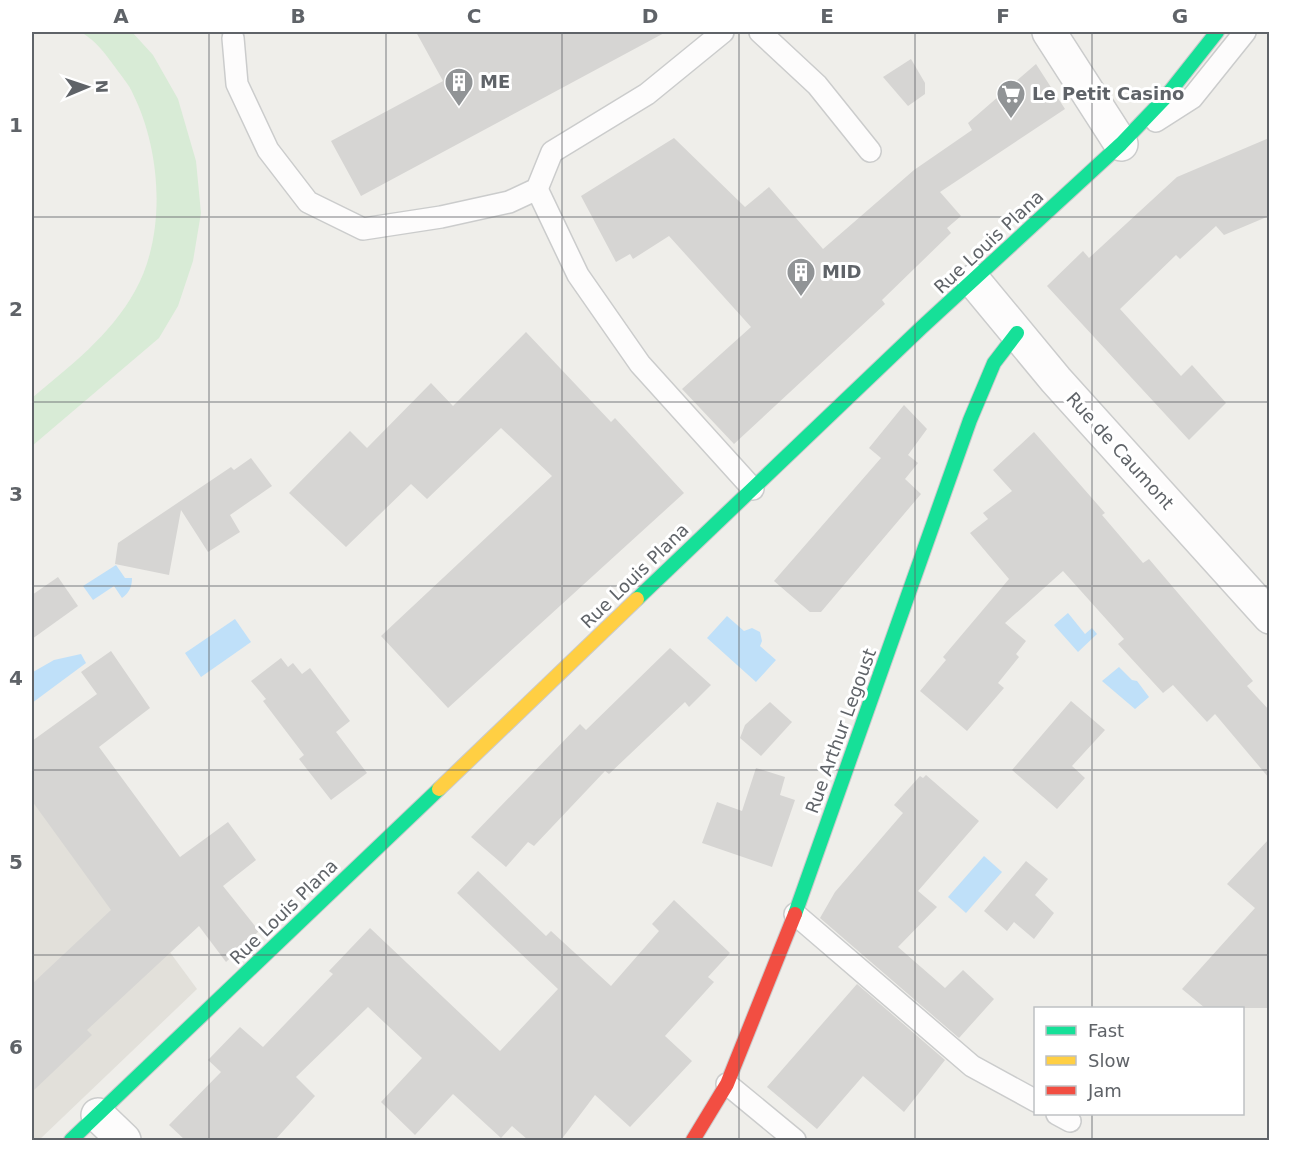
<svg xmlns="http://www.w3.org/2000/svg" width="1301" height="1172" viewBox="0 0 1301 1172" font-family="'DejaVu Sans',sans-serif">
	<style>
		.education { fill: #e2e0da }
		.green { fill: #d8ebd6 }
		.water { fill: #bfe0f9 }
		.building { fill: #d6d5d3 }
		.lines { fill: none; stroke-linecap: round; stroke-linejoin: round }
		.lane-casing { stroke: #cbcccc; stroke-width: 24 }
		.street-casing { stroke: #cbcccc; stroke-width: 36 }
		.fast-casing { stroke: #cacacb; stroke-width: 16 }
		.slow-casing { stroke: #cacacb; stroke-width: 16 }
		.jam-casing { stroke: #cacacb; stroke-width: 16 }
		.lane { stroke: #fdfcfc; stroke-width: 21 }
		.street { stroke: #fdfcfc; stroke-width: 33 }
		.fast { stroke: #16e098; stroke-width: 14 }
		.slow { stroke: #ffcf43; stroke-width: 14 }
		.jam { stroke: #f24e42; stroke-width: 14 }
		.grid { fill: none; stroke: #5f6368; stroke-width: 1.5; stroke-opacity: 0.55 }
		.labels { text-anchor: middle; stroke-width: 6; stroke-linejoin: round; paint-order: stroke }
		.poi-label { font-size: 18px; font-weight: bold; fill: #5f6368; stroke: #fff; text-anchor: start }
		.street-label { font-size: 18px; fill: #5f6368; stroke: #fff }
		.neatline { fill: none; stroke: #5f6368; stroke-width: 2 }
		.grid-label { font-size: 20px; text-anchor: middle; font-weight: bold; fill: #5f6368 }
	</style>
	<rect width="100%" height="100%" fill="#efeeea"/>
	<polygon class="education" points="32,765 197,989 39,1140 32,1140"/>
	<path class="green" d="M81,32H132L153,55L178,99L196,161L201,213L193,261L178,306L159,338L32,446V398C70,366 110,336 135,291C167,234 161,150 133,94C129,84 121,76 115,67C103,51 98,43 81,32Z"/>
	<g class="water">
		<path d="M116,565L125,578H132C132,587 129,593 122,598L114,586L93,600L83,586Z"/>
		<polygon points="1068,613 1085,634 1092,628 1097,634 1078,652 1054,625"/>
		<polygon points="727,616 744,631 752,628 760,632 762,641 760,646 776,660 756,682 707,638"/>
		<polygon points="235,619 251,642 201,677 185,653"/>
		<polygon points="81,654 86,663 32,703 33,672 54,660"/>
		<polygon points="1119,667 1132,680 1137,681 1149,697 1135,709 1102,681"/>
		<polygon points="984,856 1002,872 966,913 948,897"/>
	</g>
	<g class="building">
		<polygon points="416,32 666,32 361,196 331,141 443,81"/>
		<polygon points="911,59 925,83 925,94 908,106 883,77"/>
		<polygon points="1036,64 1065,109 940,192 961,216 947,228 951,233 882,300 885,304 734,444 682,389 751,327 669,236 633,259 630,254 616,262 581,196 674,138 745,207 769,187 823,249 914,170 972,130 968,123"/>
		<polygon points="1269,138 1269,216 1224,235 1216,226 1180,259 1176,255 1120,309 1181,376 1192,365 1226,403 1189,440 1047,286 1083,251 1089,258 1177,177"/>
		<polygon points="526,332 611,422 615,418 684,493 448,708 381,636 552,476 501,428 427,499 411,484 346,547 289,493 350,431 367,448 431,383 453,406"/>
		<polygon points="904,405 927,429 908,455 918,463 905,479 921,494 821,612 810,612 774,581 881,458 869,448"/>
		<polygon points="1034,432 1105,513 1102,515 1143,563 1149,559 1253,681 1247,686 1269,710 1269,778 1215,714 1207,722 1173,685 1163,693 1118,644 1124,639 1063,571 1005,623 1026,641 1016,654 1019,657 998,683 1004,688 967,731 920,691 946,660 943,657 1009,579 970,533 988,519 983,513 1012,491 993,470"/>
		<polygon points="251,458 272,486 230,515 240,532 208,552 181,510 169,575 115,564 118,543 231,467 234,470"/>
		<polygon points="58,577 78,606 32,639 32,595"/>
		<polygon points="670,648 711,685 689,707 685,702 609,774 605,771 534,846 528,842 506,867 471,837 580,724 586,730"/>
		<polygon points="111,651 150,708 99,747 180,857 228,822 256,860 223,886 259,931 226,962 199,926 87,1030 92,1035 32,1092 32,984 111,910 32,801 32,741 97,694 81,672"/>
		<polygon points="281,658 288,667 293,663 302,674 310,668 350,721 336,732 367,773 331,800 299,759 304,755 263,701 266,699 251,681"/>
		<polygon points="1071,701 1105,730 1072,766 1085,778 1057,809 1012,770"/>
		<polygon points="770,702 792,722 761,756 740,738 745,725"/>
		<polygon points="756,768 785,777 780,795 795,800 772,867 702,843 717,802 742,811"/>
		<polygon points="926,775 979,821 918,891 937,907 898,947 945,988 963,970 994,999 959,1038 820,918 835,892 903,813 894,805 920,776 923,778"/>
		<polygon points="1269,839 1269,1008 1205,1008 1182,989 1255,908 1227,884"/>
		<polygon points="1026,861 1048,879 1035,895 1054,913 1034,939 1014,922 1007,931 984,911"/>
		<polygon points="478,871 546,936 551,931 611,986 659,931 652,924 674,900 730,953 708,977 714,982 665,1036 692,1061 630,1127 595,1095 561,1140 528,1140 512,1126 501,1138 453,1094 415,1135 381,1102 422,1058 368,1007 296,1077 315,1096 275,1140 185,1140 169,1125 221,1072 208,1060 240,1027 263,1047 333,974 329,971 370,928 500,1051 558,989 457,893"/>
		<polygon points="857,984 945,1060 904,1112 863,1076 817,1129 767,1087"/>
	</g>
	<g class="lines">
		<g class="lane-casing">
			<g id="lane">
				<polyline points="760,32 817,85 870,151"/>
				<polyline points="233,38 237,84 268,150 308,202 363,229 441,217 509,202 537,189 552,152 647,94 723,32"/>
				<polyline points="1156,121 1192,98 1245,32"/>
				<polyline points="537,189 578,275 640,364 753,489"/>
				<polyline points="795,914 972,1066 1036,1101"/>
				<polyline points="727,1084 795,1140"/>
				<polyline points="1057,1114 1070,1121"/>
			</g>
		</g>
		<g class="street-casing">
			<g id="street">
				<polyline points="1049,32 1121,144"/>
				<polyline points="974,281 1056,380 1270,617"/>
				<polyline points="98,1115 124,1140"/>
			</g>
		</g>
		<g class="fast-casing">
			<g id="fast">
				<polyline points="637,599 921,328 1121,144 1164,99 1217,32"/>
				<polyline points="795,914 970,420 994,363 1017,333"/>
				<polyline points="71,1140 439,789"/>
			</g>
		</g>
		<g class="slow-casing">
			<polyline id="slow" points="439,789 637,599"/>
		</g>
		<g class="jam-casing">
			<polyline id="jam" points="693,1140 727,1084 795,914"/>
		</g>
		<use href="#lane" class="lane"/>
		<use href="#street" class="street"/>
		<use href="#fast" class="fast"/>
		<use href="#slow" class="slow"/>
		<use href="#jam" class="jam"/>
	</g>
	<path class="grid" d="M209,32V1140M386,32V1140M562,32V1140M739,32V1140M915,32V1140M1092,32V1008M32,217H1270M32,402H1270M32,586H1270M32,770H1270M32,955H1270M1092,1114V1140"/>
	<defs>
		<g id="building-pin" transform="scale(1.5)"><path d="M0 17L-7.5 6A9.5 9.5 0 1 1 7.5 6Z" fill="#919496" stroke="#fff"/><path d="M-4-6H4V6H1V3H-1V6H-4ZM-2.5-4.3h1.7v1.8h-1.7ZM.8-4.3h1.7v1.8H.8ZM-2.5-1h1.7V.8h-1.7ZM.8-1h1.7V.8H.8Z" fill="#fff"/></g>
		<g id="supermarket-pin" transform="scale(1.5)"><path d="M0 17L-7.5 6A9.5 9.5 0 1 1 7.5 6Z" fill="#919496" stroke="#fff"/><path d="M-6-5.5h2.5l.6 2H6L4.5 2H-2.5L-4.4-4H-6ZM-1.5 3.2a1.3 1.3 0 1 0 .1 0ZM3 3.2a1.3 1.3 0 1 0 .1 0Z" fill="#fff"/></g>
	</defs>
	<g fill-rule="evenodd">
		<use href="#building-pin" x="459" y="82"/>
		<use href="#supermarket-pin" x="1011" y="94"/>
		<use href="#building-pin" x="801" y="272"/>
	</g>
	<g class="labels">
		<g class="poi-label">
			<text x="480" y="88">ME</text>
			<text x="1032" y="100">Le Petit Casino</text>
			<text x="822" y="278">MID</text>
		</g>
		<g class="street-label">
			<text transform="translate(989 242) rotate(-43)" y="6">Rue Louis Plana</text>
			<text transform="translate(1120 451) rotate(48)" y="6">Rue de Caumont</text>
			<text transform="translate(635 576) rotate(-44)" y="6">Rue Louis Plana</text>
			<text transform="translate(841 731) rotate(-70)" y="6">Rue Arthur Legoust</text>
			<text transform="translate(284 912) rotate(-44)" y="6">Rue Louis Plana</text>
		</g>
	</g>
	<rect width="1301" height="1172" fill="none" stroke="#ffffff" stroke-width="66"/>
	<rect x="1034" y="1007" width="210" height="108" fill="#ffffff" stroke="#bfc1c3" stroke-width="1.5"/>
	<rect x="1046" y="1026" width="30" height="9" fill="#16e098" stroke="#bfc1c3" stroke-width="1.5"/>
	<text x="1088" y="1037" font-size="18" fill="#5f6368">Fast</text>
	<rect x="1046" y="1056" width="30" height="9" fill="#ffcf43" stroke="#bfc1c3" stroke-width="1.5"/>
	<text x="1088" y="1067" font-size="18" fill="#5f6368">Slow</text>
	<rect x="1046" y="1086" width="30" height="9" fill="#f24e42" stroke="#bfc1c3" stroke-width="1.5"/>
	<text x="1088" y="1097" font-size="18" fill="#5f6368">Jam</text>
	<g transform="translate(87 87) rotate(88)" stroke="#ffffff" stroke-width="4.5" paint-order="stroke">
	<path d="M0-4.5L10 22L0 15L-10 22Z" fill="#5f6368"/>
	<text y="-9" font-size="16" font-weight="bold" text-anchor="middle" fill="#5f6368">N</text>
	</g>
	<rect x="33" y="33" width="1235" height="1106" class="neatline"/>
	<g class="grid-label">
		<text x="121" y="23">A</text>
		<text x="298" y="23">B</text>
		<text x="474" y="23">C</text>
		<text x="650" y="23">D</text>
		<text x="827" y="23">E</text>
		<text x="1003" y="23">F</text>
		<text x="1180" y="23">G</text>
		<text x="16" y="132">1</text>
		<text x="16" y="316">2</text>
		<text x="16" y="501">3</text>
		<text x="16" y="685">4</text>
		<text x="16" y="869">5</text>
		<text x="16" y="1054">6</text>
	</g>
</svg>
